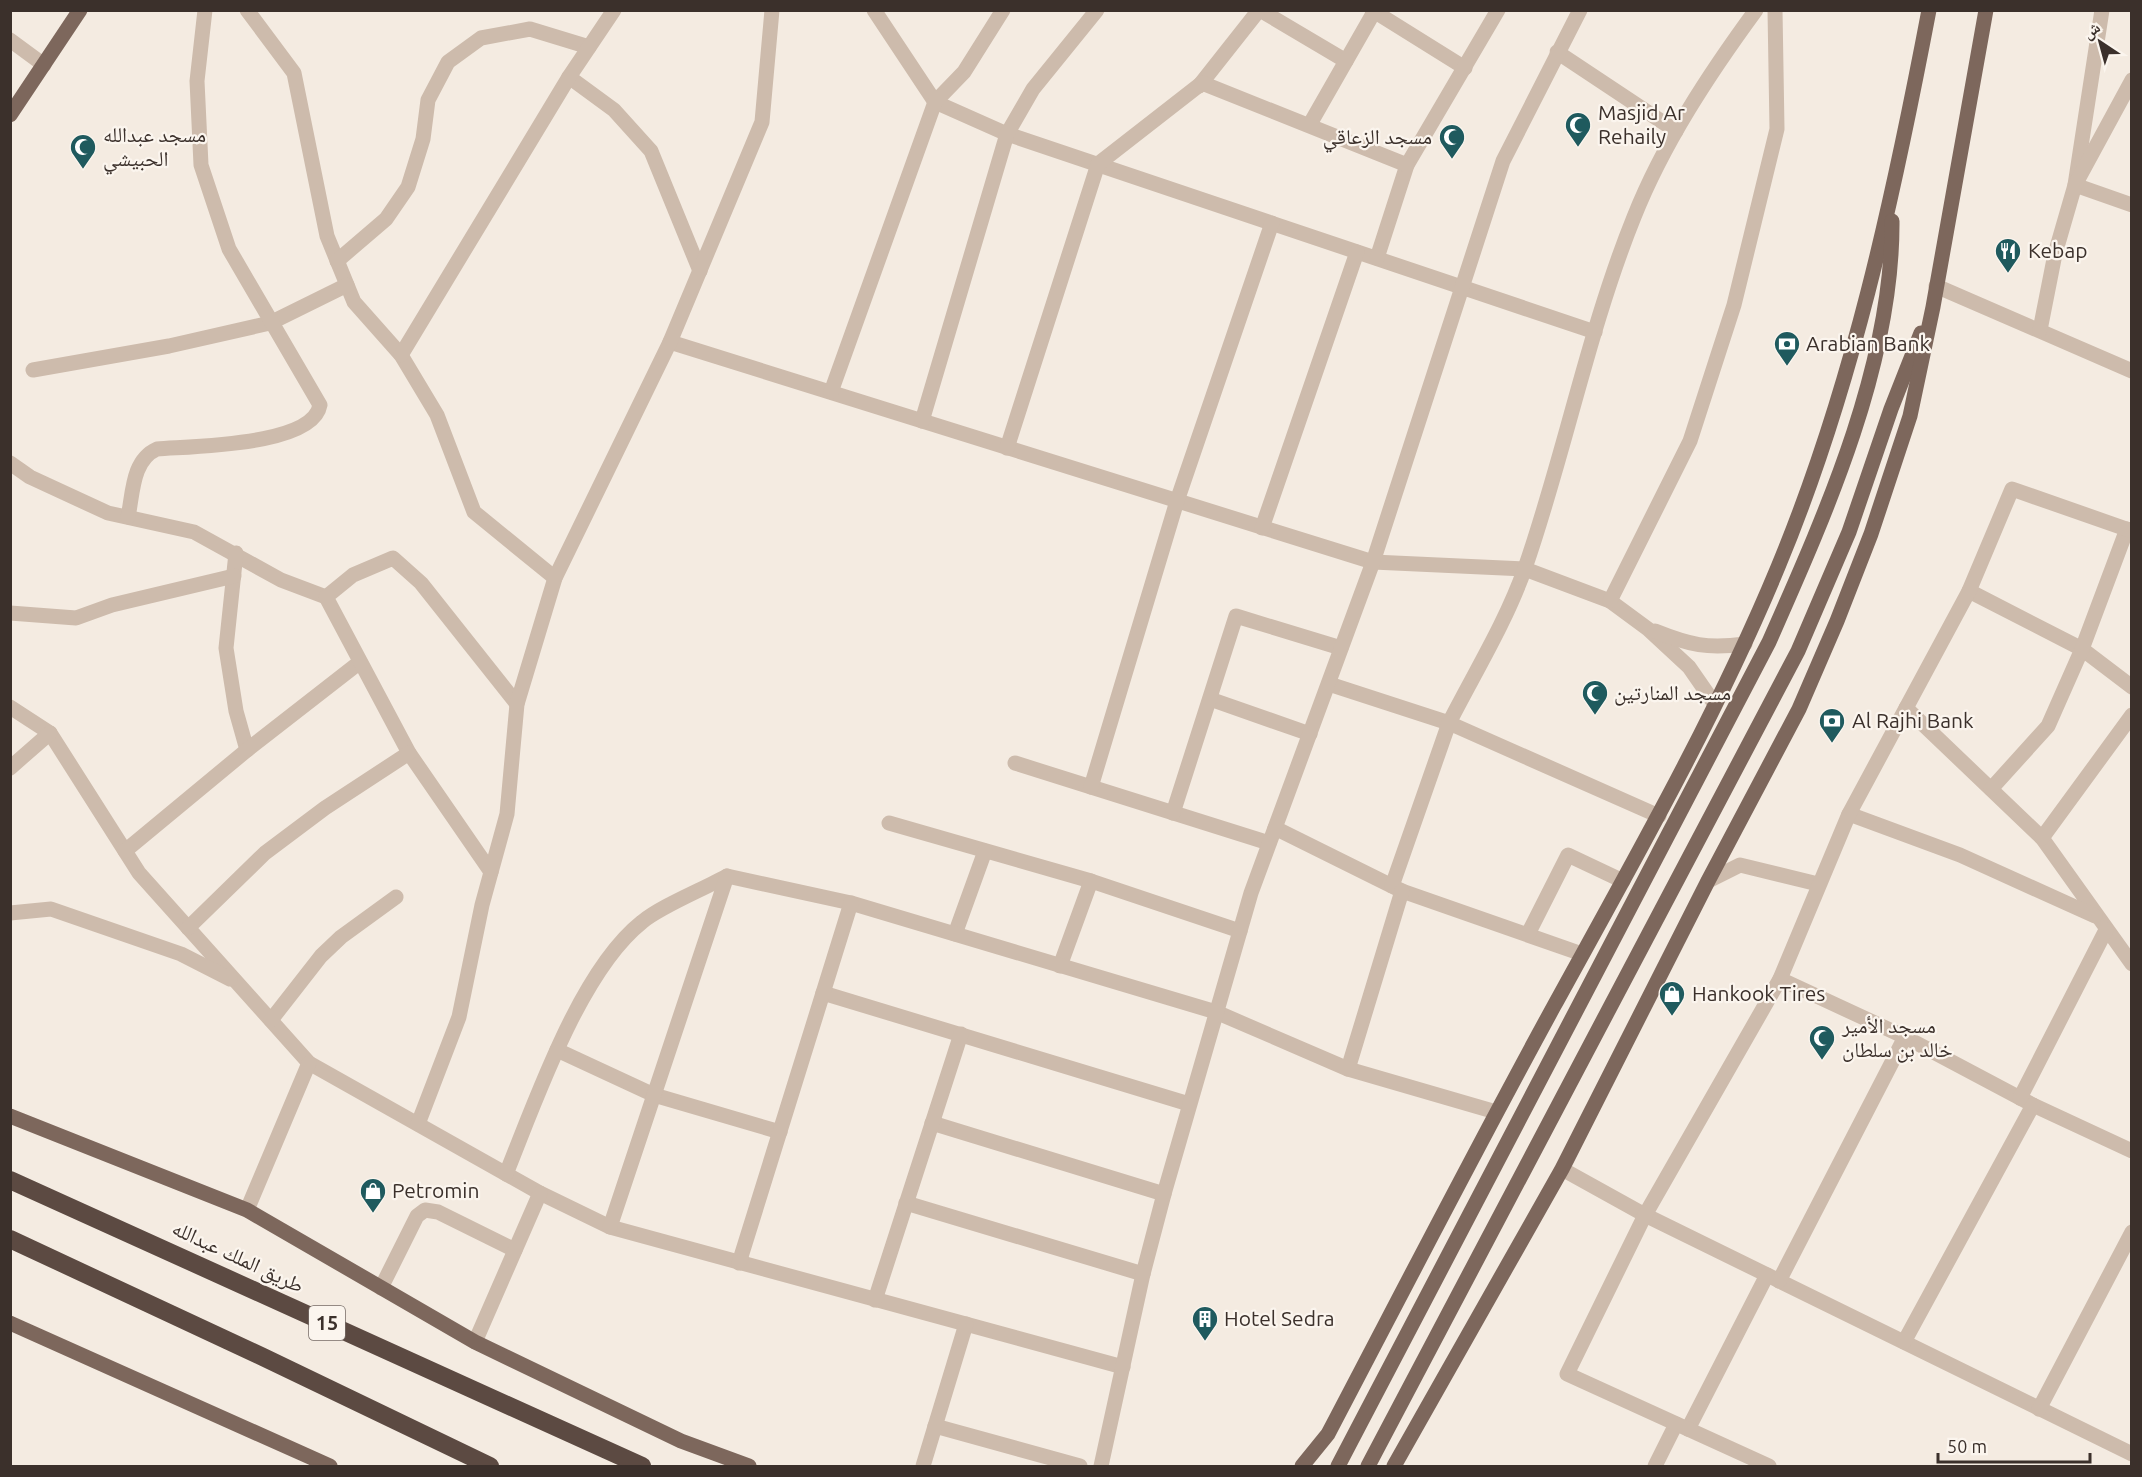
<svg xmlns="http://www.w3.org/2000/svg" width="2142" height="1477" viewBox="0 0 2142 1477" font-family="Ubuntu,'Noto Naskh Arabic',sans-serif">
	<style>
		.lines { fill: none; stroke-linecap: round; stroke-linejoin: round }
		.minor { stroke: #cdbbac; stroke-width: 15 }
		.major { stroke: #7d675c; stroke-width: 15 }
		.highway { stroke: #5c4a42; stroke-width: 18 }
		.labels { text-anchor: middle; stroke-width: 4.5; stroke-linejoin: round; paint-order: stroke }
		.shield { fill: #fbf5ee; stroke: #756b66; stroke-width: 1.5 }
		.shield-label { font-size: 20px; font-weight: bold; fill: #3b302b }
		.poi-label { font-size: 21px; fill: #3b302b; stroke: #fbf5ee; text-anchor: start }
		.street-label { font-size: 21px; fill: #3b302b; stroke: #fbf5ee }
	</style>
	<rect width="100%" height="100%" fill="#f4ebe1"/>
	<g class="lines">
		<g class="minor">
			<polyline points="247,10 294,73 327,236 354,302 401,355 437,415 474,512 555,578"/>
			<polyline points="874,10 935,102 1007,134 1595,332"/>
			<polyline points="1260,10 1346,61"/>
			<polyline points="1372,10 1465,68"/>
			<polyline points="2102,10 2075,185 2132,205"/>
			<polyline points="10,40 44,65"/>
			<polyline points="1557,52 1676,131"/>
			<polyline points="569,77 614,110 651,151 700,271"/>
			<polyline points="1199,86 1259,10"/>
			<polyline points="1310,124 1374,12"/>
			<polyline points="1377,258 1407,165 1498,10"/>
			<polyline points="337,261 386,219 408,187 423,139 428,100 448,62 481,38 530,29 589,47"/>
			<polyline points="1936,286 2132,371"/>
			<polyline points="2040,330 2055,254 2075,185 2132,80"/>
			<polyline points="670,342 1373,562 1525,569 1610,601 1648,629 1689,667 1714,703"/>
			<polyline points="401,355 569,77 614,10"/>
			<polyline points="33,370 169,346 270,323 347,285"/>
			<polyline points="831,392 935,102 964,72 1003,10"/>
			<polyline points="922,421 1007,134 1033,89 1097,10"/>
			<polyline points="1007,448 1098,164 1202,83 1407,165"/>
			<polyline points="10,463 30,477 108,513 194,532 281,580 326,597"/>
			<path d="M128,517C133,493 132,460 157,449C192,446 313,446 320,405L229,249L201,165L197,81L205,10"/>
			<polyline points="1262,528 1357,252"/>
			<polyline points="236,553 226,648 236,711 247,750"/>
			<polyline points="1969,591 2082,649 2132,687"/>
			<polyline points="1610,601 1690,441 1734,305 1777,129 1775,10"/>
			<polyline points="10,613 76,618 112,605 234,576"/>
			<path d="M1655,631C1690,645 1707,649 1745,644"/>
			<path d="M1329,684L1449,723C1475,672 1506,622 1525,568C1565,453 1588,331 1634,217C1663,144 1709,74 1756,10"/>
			<polyline points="1210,699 1310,734"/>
			<polyline points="10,707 50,733 139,873 309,1063 540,1193 610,1227 1123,1367"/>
			<polyline points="1906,708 2042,838 2132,964"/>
			<polyline points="1015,763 1269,843"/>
			<polyline points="10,768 50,733"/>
			<polyline points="1091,787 1177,501 1272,223"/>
			<polyline points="1991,789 2048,726 2082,649 2127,529"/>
			<polyline points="1173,813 1236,616 1341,648"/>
			<polyline points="1849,814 1960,855 2095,916"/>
			<polyline points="889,823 1091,881"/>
			<polyline points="1275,828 1402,891 1582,954"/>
			<polyline points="2042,838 2132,715"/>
			<polyline points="125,851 247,750 360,662"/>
			<polyline points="491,872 409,753 326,597 353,575 393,558 421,583 517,704"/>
			<polyline points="1708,881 1740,865 1818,884"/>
			<polyline points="1392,886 1449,723 1659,816"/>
			<polyline points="10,913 51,909 181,954 230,979"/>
			<polyline points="188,928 265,853 325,808 409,753"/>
			<polyline points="955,934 985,851"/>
			<polyline points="1528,934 1568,855 1623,881"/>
			<polyline points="1060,966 1091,881 1240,931"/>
			<polyline points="1780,979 1905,1037 2033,1105 2132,1151"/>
			<polyline points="823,993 1189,1104"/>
			<polyline points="271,1020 321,956 341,937 396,897"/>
			<polyline points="557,1050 654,1095 780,1132"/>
			<polyline points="1348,1069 1402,891"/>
			<polyline points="2020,1098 2106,930"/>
			<polyline points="932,1123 1164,1194"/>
			<polyline points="418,1124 459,1017 482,905 507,814 517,704 555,578 670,342 762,122 772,10"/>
			<polyline points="1562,1169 1645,1215 2132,1454"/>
			<path d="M506,1174C536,1100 580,971 642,922C661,906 704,889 727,876"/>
			<polyline points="906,1203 1143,1274"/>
			<polyline points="247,1210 309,1063"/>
			<polyline points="610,1227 727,876 851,903 1216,1012 1348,1069 1496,1112"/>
			<polyline points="739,1263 851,903"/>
			<polyline points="1779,1281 1905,1037"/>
			<polyline points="381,1288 417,1216 425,1210 438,1212 515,1250"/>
			<polyline points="875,1300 961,1034"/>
			<polyline points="475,1342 540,1193"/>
			<polyline points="1904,1342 2033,1105"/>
			<polyline points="2039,1409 2132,1232"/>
			<polyline points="935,1426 1080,1466"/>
			<polyline points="1688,1429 1767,1275"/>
			<polyline points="923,1466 966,1324"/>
			<polyline points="1101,1466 1143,1274 1164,1194 1251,893 1373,562 1503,161 1580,10"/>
			<polyline points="1655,1466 1676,1424"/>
			<polyline points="1769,1466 1567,1374 1645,1215 1780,979 1849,814 1969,591 2012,489 2132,531"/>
		</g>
		<g class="major">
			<polyline points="10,115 80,10"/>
			<polyline points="10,1116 247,1210 475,1342 681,1441 749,1466"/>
			<polyline points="10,1323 330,1466"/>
			<path d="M1302,1466L1328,1434C1403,1291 1477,1147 1554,1006C1633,862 1715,719 1778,567C1852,389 1893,199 1929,10"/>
			<path d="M1338,1466L1769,642C1826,513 1893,364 1892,221"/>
			<polyline points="1368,1466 1798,651 1849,532 1891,409 1921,333"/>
			<polyline points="1394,1466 1562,1169 1708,881 1799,709 1837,621 1871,534 1910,416 1933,307 1986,10"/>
		</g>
		<g class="highway">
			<polyline points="10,1180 642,1466"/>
			<polyline points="10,1239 263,1357 490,1466"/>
		</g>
	</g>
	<defs>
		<g id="mosque-pin" transform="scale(1.35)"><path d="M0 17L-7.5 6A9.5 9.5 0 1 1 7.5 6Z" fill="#1f5a5e" stroke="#fbf5ee"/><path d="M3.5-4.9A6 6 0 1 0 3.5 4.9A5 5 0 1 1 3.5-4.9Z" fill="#fff"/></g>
		<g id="restaurant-pin" transform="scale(1.35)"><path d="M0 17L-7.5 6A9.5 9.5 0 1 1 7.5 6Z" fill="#1f5a5e" stroke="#fbf5ee"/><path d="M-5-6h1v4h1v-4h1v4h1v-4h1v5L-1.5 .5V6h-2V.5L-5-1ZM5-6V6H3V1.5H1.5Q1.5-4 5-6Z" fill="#fff"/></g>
		<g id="bank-pin" transform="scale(1.35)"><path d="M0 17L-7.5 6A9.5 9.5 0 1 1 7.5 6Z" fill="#1f5a5e" stroke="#fbf5ee"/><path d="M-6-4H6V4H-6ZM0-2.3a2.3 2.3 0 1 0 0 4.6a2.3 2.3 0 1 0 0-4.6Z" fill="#fff"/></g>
		<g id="shop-pin" transform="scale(1.35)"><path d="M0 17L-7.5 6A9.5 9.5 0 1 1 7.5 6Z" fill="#1f5a5e" stroke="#fbf5ee"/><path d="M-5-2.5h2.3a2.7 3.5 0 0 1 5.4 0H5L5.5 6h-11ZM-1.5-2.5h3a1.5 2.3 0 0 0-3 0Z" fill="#fff"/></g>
		<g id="building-pin" transform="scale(1.35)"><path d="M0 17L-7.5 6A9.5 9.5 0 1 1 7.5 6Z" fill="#1f5a5e" stroke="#fbf5ee"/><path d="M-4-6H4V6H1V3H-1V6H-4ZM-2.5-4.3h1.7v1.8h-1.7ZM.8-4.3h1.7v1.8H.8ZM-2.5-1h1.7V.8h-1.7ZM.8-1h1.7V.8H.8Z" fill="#fff"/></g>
	</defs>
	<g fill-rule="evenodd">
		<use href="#mosque-pin" x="1578" y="125"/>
		<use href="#mosque-pin" x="1452" y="137"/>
		<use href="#mosque-pin" x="83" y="147"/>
		<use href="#restaurant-pin" x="2008" y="251"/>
		<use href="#bank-pin" x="1787" y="344"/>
		<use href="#mosque-pin" x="1595" y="693"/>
		<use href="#bank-pin" x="1832" y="721"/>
		<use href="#shop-pin" x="1672" y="994"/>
		<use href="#mosque-pin" x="1822" y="1038"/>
		<use href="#shop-pin" x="373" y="1191"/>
		<use href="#building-pin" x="1205" y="1319"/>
	</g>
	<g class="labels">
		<rect class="shield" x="309" y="1306" width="36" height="34" rx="4.5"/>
		<g class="shield-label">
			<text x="327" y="1330">15</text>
		</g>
		<g class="poi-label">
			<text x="1598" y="120">Masjid Ar<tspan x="1598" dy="24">Rehaily</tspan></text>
			<text x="103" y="142">مسجد عبدالله<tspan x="103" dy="24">الحبيشي</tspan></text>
			<text x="1432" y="144" text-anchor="end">مسجد الزعاقي</text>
			<text x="2028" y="258">Kebap</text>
			<text x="1806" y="351">Arabian Bank</text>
			<text x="1614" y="700">مسجد المنارتين</text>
			<text x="1852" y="728">Al Rajhi Bank</text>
			<text x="1692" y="1001">Hankook Tires</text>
			<text x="1842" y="1033">مسجد الأمير<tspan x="1842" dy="24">خالد بن سلطان</tspan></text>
			<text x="392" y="1198">Petromin</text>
			<text x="1224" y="1326">Hotel Sedra</text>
		</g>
		<g class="street-label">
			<text transform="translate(238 1257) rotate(25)" y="7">طريق الملك عبدالله</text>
		</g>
	</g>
	<rect width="2142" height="1477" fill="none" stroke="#3b302b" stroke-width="24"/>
	<g transform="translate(2100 42) rotate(324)" stroke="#fbf5ee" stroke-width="4.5" paint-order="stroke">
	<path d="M0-4.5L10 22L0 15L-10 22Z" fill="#3b302b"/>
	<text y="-9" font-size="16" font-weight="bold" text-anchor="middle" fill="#3b302b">ش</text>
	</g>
	<path d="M1938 1453v9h152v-9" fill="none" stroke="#3b302b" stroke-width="3"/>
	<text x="1947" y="1453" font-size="18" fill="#3b302b" stroke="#fbf5ee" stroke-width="4.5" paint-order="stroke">50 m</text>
</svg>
